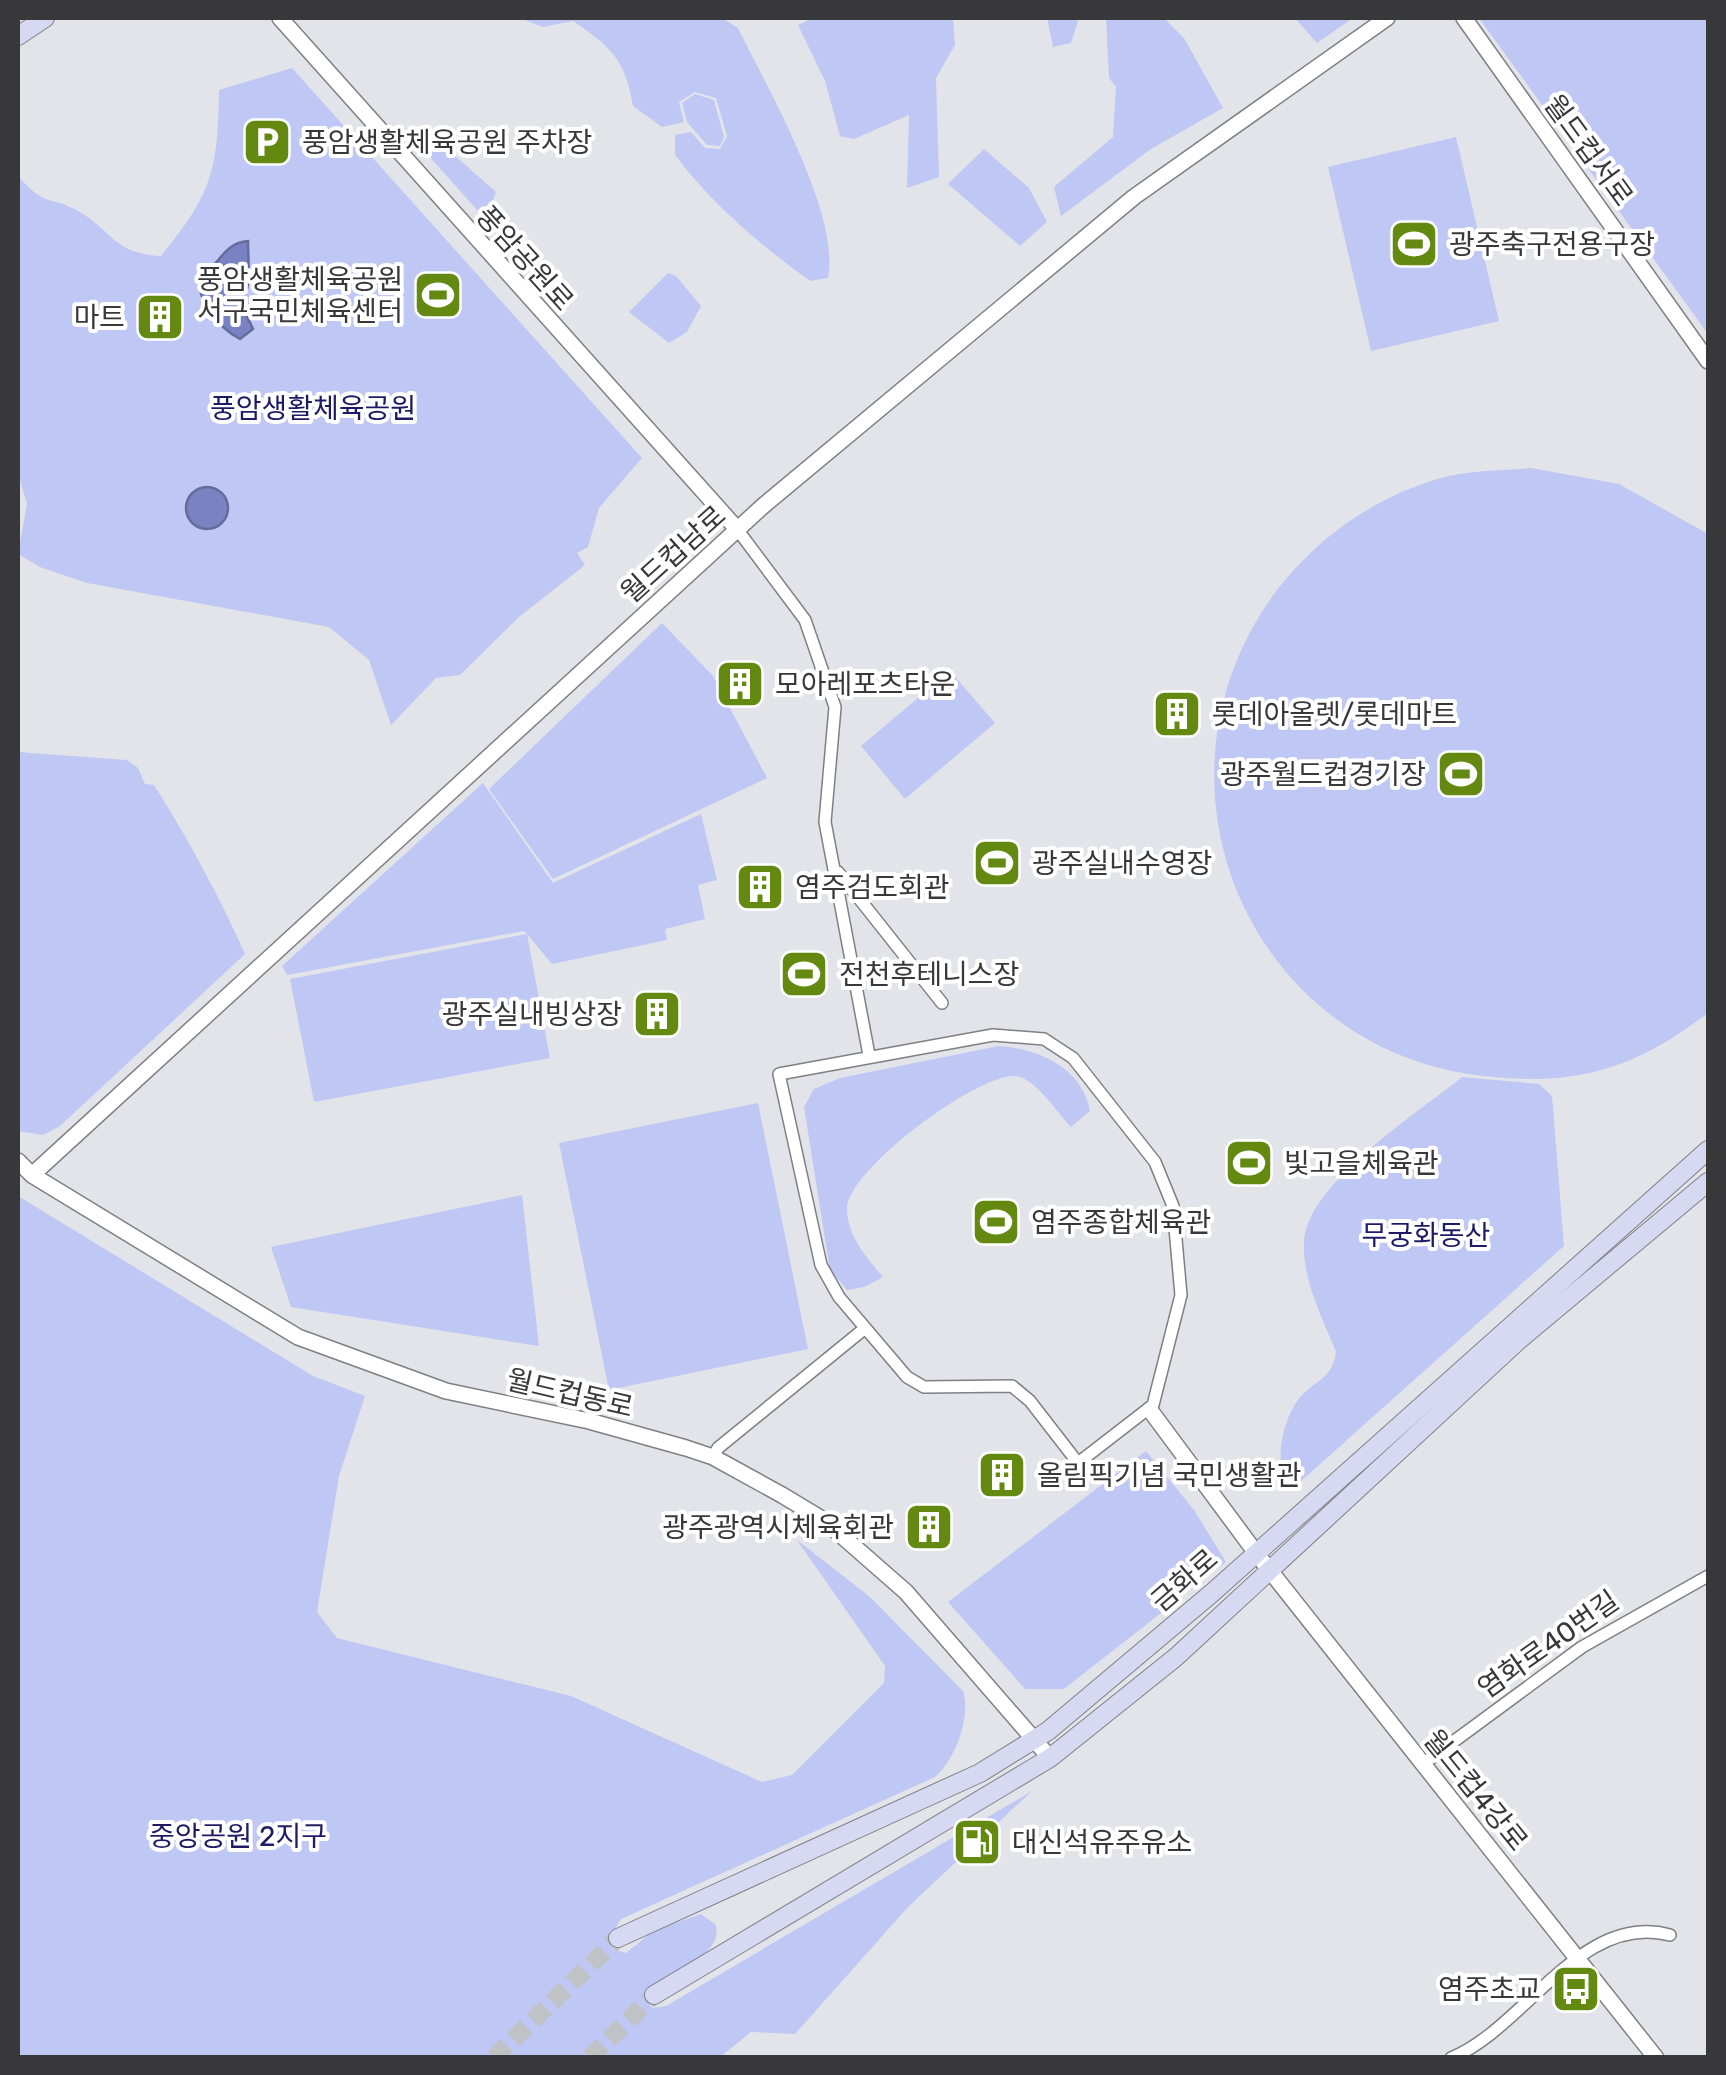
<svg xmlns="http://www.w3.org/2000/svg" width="1726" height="2075" viewBox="0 0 1726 2075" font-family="Rubik,'Noto Sans KR',sans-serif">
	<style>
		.green { fill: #bfc7f4 }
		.water { fill: #7982c3; stroke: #666c9a; stroke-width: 2.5 }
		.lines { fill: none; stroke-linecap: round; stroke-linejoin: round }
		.secondary-tunnel { stroke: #c1c2c6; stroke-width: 18; stroke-dasharray: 18 9; stroke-linecap: butt }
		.minor-casing { stroke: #7f7f84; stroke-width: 14 }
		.tertiary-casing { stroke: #7f7f84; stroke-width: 18 }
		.secondary-casing { stroke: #7f7f84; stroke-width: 20 }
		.minor { stroke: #fff; stroke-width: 11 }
		.tertiary { stroke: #fff; stroke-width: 15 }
		.secondary { stroke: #d6d9f1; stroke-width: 18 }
		.labels { text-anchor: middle; stroke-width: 8; stroke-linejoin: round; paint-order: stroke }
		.poi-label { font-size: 28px; fill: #38383a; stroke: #fff; text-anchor: start }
		.street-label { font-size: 28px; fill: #38383a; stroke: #fff }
		.park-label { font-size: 28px; fill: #1e1a66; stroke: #fff }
	</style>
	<rect width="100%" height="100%" fill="#e3e4e9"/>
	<g class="green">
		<path d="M519,18H722L738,28C767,87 841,215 828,278L810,281C760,245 713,205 675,155V135L691,132L705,148L720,149L727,136L716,98L695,92L679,102L684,122L662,127L633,106C625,59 611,47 573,21L543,27Z"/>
		<polygon points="813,18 953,18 955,45 936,78 939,177 907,188 909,115 854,139 840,136 825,81 798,25"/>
		<polygon points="1047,18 1079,18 1071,43 1053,47"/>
		<polygon points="1106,18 1164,18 1184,38 1223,108 1151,149 1061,216 1054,187 1113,137 1116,87 1109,78"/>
		<polygon points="1295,18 1353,18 1317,43"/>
		<polygon points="1479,18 1708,18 1708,334"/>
		<path d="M292,68L642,458L599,508L588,547L577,553L585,565L519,617L460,675L436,678L391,725L369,660L329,627L87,583L40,567L18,554L27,504L18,473V176C47,209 48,194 78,211C113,231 114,254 161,256C212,194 218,170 219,90Z"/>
		<polygon points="695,94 714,100 724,137 720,146 707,145 687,122 682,103"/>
		<polygon points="404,128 443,145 496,192 486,220"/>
		<polygon points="1456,137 1499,321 1371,351 1328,167"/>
		<polygon points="984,149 1029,188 1047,222 1020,246 948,184"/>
		<polygon points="668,273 676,276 701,306 687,332 669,343 629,312"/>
		<path d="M1531,468L1619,484L1708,534V1013C1679,1034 1652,1053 1617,1065C1573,1081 1529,1081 1483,1076C1254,1050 1140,794 1267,604C1308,544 1370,498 1441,478C1469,470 1502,471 1531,468Z"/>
		<polygon points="662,623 713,676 767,778 553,879 489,789"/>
		<polygon points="950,671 995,723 905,799 861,746"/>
		<path d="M18,752L127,760L138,768L145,784L154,785C189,840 219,896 245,954L60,1126L43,1135L18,1131Z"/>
		<polygon points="483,783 553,883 701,814 717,880 698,885 705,919 665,929 667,940 552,964 527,934 550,1058 314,1102 290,979 527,934 524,931 287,975 282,966"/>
		<path d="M999,1046C1039,1049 1082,1067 1090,1111L1071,1127C1058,1114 1035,1077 1015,1076C977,1074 845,1171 847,1210C848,1237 867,1258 883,1277L864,1287L847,1290L830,1270L804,1107L814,1089L840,1078Z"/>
		<path d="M1462,1077L1539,1084L1552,1096L1564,1246L1291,1490C1272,1468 1282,1421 1298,1400C1313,1380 1332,1381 1336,1352C1322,1317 1302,1280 1304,1241C1308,1183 1419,1112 1462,1077Z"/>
		<polygon points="758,1103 808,1349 609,1390 559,1143"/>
		<polygon points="522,1195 539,1346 291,1307 271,1247"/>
		<path d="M18,1196L313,1376L365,1396L339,1476L317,1612L337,1638L571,1696L762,1782L792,1775L884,1683L885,1666L797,1540L870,1597L963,1691C971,1717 956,1758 935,1777L621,1919L610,1938L613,1949L626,1953L653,1931L701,1914L716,1925C723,1958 670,1970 649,1990L648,2003L653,2008L666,2006L1032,1791L908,1907L795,2034L751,2032L720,2057H18Z"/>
		<polygon points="1146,1451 1194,1510 1226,1562 1064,1689 1025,1689 948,1602"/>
	</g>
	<g class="water">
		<path d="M248,241L249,281L242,306L253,329L240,339C219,328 199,303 198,278C220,267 222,243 248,241Z"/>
		<circle cx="207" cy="508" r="21"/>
	</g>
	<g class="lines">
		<g class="secondary-tunnel">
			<polyline points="494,2058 618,1938"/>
			<polyline points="590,2058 654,1995"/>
		</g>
		<g class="minor-casing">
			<g id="minor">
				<polyline points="737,529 805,620 835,707 825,822 869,1055"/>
				<polyline points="838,872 942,1003"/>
				<polygon points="993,1035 1044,1039 1073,1058 1155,1162 1173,1206 1181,1295 1153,1405 1078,1463 1030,1401 1012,1386 924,1387 907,1377 839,1297 821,1265 779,1074"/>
				<polyline points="713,1457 718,1448 864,1329"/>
				<polyline points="1423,1764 1582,1647 1708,1576"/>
				<path d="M1451,2058C1524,2029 1581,1911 1670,1935"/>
			</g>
		</g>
		<g class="tertiary-casing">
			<g id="tertiary">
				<polyline points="280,18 737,529"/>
				<polyline points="1464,18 1708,361"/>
				<polyline points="18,1161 32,1175 298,1337 446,1391 589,1421 686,1448 713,1457 782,1495 825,1521 906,1592 1050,1758"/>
				<polyline points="32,1175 763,506 1134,197 1387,18"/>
				<polyline points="1150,1410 1256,1553 1656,2058"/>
			</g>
		</g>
		<g class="secondary-casing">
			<g id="secondary">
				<polyline points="18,36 45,18"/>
				<polyline points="618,1938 980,1773 1048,1731 1212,1593 1708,1150"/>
				<polyline points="654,1995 1050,1758 1176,1657 1520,1339 1708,1182"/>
			</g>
		</g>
		<use href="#minor" class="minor"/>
		<use href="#tertiary" class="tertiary"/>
		<use href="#secondary" class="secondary"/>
	</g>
	<defs>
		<g id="parking-square" transform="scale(2.5)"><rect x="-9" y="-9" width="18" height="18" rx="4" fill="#638910" stroke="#fff"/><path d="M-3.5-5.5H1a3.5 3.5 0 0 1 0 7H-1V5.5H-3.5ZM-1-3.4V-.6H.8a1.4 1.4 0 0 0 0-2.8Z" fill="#fff"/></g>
		<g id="stadium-square" transform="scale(2.5)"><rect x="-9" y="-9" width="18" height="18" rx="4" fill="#638910" stroke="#fff"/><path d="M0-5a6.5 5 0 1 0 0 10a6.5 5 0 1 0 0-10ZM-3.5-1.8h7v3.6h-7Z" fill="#fff"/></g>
		<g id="building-square" transform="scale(2.5)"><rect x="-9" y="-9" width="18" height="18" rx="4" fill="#638910" stroke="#fff"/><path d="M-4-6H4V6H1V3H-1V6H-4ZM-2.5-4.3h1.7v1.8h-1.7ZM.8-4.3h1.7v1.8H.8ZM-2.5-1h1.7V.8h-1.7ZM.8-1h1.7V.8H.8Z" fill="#fff"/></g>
		<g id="fuel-square" transform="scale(2.5)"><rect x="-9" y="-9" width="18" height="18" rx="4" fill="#638910" stroke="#fff"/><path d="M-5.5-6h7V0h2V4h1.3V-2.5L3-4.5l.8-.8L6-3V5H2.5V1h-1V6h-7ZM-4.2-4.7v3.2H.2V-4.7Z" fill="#fff"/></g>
		<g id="bus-square" transform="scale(2.5)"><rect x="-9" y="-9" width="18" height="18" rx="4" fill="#638910" stroke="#fff"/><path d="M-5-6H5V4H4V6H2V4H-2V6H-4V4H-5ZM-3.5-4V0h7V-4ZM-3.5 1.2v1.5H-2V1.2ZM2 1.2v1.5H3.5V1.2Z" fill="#fff"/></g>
	</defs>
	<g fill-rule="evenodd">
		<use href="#parking-square" x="267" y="142"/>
		<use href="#stadium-square" x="1414" y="244"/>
		<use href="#stadium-square" x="438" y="295"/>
		<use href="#building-square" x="160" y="317"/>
		<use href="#building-square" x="740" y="684"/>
		<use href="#building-square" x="1177" y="714"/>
		<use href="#stadium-square" x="1461" y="774"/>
		<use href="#stadium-square" x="997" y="863"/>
		<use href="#building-square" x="760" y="887"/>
		<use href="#stadium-square" x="804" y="974"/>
		<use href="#building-square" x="657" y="1014"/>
		<use href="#stadium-square" x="1249" y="1163"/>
		<use href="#stadium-square" x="996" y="1222"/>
		<use href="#building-square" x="1002" y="1475"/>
		<use href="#building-square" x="929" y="1527"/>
		<use href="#fuel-square" x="977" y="1842"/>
		<use href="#bus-square" x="1576" y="1989"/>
	</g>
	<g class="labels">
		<g class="poi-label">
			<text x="302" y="152">풍암생활체육공원 주차장</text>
			<text x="1449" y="254">광주축구전용구장</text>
			<text x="403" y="289" text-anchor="end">풍암생활체육공원<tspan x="403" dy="32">서구국민체육센터</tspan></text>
			<text x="125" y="327" text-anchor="end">마트</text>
			<text x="775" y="694">모아레포츠타운</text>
			<text x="1212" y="724">롯데아올렛/롯데마트</text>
			<text x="1426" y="784" text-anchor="end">광주월드컵경기장</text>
			<text x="1032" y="873">광주실내수영장</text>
			<text x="795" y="897">염주검도회관</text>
			<text x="839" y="984">전천후테니스장</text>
			<text x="622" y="1024" text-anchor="end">광주실내빙상장</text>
			<text x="1284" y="1173">빛고을체육관</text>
			<text x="1031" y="1232">염주종합체육관</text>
			<text x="1037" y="1485">올림픽기념 국민생활관</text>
			<text x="894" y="1537" text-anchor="end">광주광역시체육회관</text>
			<text x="1012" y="1852">대신석유주유소</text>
			<text x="1541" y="1999" text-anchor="end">염주초교</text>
		</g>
		<g class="street-label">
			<text transform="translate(1589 150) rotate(54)" y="10">월드컵서로</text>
			<text transform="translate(525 258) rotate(48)" y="10">풍암공원로</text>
			<text transform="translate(673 554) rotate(-42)" y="10">월드컵남로</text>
			<text transform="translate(570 1393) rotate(13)" y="10">월드컵동로</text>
			<text transform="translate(1184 1580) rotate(-41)" y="10">금화로</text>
			<text transform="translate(1548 1644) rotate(-35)" y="10">염화로40번길</text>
			<text transform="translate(1476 1790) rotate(51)" y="10">월드컵4강로</text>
		</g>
		<g class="park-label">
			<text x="313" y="418">풍암생활체육공원</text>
			<text x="1426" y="1245">무궁화동산</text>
			<text x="238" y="1846">중앙공원 2지구</text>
		</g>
	</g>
	<rect width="1726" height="2075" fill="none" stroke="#38383a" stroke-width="40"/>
</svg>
